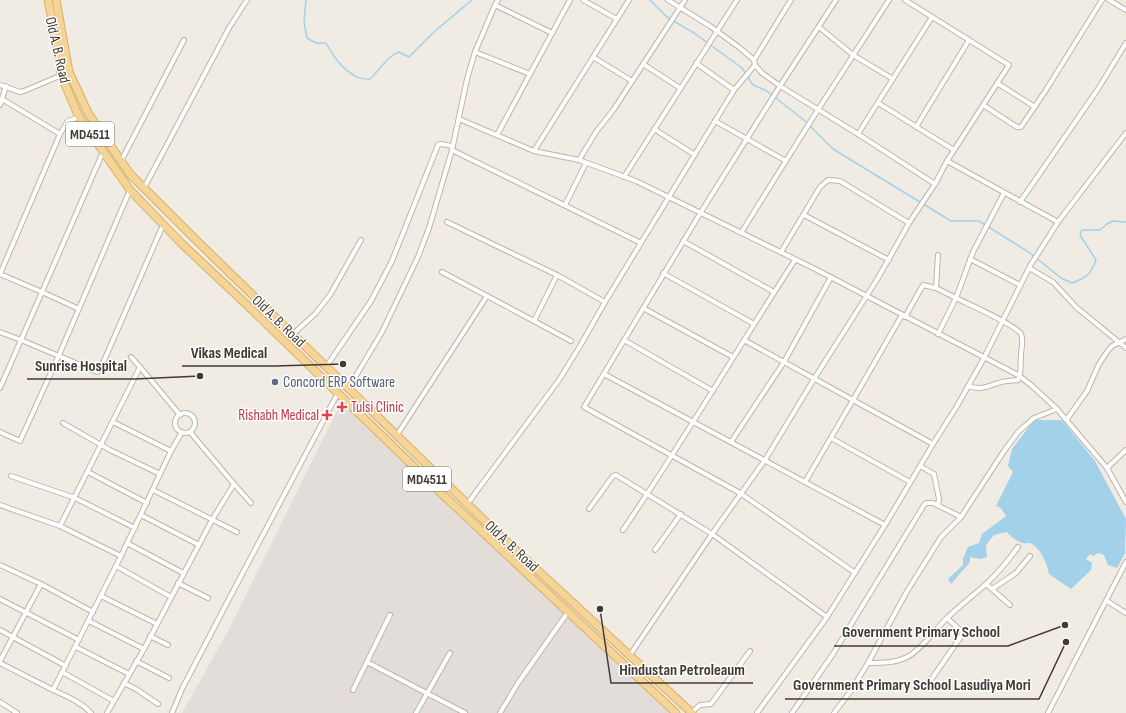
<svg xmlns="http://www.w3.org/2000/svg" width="1126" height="713" viewBox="0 0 1126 713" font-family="'Sofia Sans Condensed',sans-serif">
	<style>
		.industrial { fill: #e2ddd8 }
		.water { fill: #a3d1e9 }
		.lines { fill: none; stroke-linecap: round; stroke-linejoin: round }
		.stream { stroke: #a3d1e9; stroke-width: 1.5 }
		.minor-casing { stroke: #bdb5aa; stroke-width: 6 }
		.primary-casing { stroke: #d8af69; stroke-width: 9 }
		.minor { stroke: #fff; stroke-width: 4 }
		.primary { stroke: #f5d497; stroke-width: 7 }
		.service-dot { fill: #5c6f8a; stroke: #fff; stroke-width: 1.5 }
		.health-dot { fill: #e0444e; stroke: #fff; stroke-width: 1.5 }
		.labels { text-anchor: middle; stroke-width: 3; stroke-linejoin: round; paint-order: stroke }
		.shield { fill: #fff; stroke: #7a7671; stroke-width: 1 }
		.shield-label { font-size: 14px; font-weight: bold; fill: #413b34 }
		.street-label { font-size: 15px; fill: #413b34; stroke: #fff }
		.service-label { font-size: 15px; fill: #4e5e75; stroke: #fff; text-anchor: start }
		.health-label { font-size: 15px; fill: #be3a42; stroke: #fff; text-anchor: start }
		.leader { fill: none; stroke: #413b34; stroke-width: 1.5 }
		.callout-dot { fill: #413b34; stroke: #fff; stroke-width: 1.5 }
		.callout-label { font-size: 16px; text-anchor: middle; font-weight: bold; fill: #413b34; stroke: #fff; stroke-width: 3; stroke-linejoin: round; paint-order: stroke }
	</style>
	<rect width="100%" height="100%" fill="#f0ebe3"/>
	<polygon class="industrial" points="342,401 570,620 669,713 182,713 228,631"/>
	<path class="water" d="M1034,420H1062L1095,461L1126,519L1125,553L1117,568L1108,565L1104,555L1098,553L1094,556L1090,554L1086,559L1092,563L1091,570L1071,589L1049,574C1047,564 1041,549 1032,544C1029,542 1026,544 1023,543C1016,541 1011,537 1007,532L994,535L986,545L987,557L980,559L970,557V562L951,584L948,579L963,565V559L968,547L979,543L982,534L1006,516L1001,508L996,506L1013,472L1008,466L1012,449Z"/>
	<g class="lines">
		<g class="stream">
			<path d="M306,0L304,22L307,38L316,43H326C334,57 341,68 355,76C359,79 365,79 370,79C380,70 386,57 399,52L409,57L435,31L472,0"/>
			<path d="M650,0L667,17L694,33L742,68L753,85L767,91L805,121L833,149L951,221H979L1030,253L1061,278L1072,283C1086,278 1091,274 1096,260L1080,235L1082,230H1100L1107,224L1113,221L1126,222"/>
		</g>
		<g class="minor-casing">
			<g id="minor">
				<polyline points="583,0 617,19"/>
				<polyline points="836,0 780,86 701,212 584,407 740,493 854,572"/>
				<polyline points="905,0 1009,65 947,161"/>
				<polyline points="1109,0 1126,10"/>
				<polyline points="495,5 552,33"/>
				<polyline points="819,27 853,55 893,79"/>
				<polyline points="475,52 530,74"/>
				<polyline points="593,57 632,81"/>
				<polyline points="754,60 791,0"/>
				<polyline points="643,64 680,88"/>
				<polyline points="997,83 1035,107"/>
				<polyline points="0,85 20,92 24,91 69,72"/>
				<polyline points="734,90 755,65"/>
				<polyline points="2,99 60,134"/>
				<polyline points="878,103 954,150"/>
				<polyline points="0,105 6,86"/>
				<polyline points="983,105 1017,127 1021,127 1046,90 1102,0"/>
				<polyline points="459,119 534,151 579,160 636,181 815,269 1018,375 1031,385 1057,409"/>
				<polyline points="715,121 786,161"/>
				<polyline points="916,127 969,40"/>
				<polyline points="654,129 695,155"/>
				<polyline points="858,134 932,17"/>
				<polyline points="497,135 570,0"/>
				<polyline points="452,150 641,243"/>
				<polyline points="534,151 629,0"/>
				<polyline points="579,160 596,132 614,109 685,0"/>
				<polyline points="121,161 184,40"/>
				<polyline points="624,177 737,0"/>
				<polyline points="144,188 229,28 247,0"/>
				<polyline points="1020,202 1098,89 1126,43"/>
				<polyline points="565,205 586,163"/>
				<polyline points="804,215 889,260"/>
				<polyline points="447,222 557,275"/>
				<polyline points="1058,222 1126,133"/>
				<polyline points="741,233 812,119 889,0"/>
				<polyline points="683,241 774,292"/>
				<polyline points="781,252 820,187 828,180 840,181 909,223"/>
				<polyline points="970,259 1020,285"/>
				<polyline points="1029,268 1053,282 1076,307 1126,348"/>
				<polyline points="442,272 534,321"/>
				<polyline points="663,273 754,324"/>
				<polyline points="936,288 938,255"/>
				<polyline points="605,302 734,90 696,63"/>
				<polyline points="643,308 733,357"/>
				<polyline points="79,309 42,292 103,152"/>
				<polyline points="902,315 853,400 933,444"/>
				<polyline points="905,317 923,285 936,288 956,298 973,252 1004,193"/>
				<polyline points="0,332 21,340 97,372 100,370 163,225"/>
				<polyline points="293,334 315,314 330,295 361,240"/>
				<path d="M938,334L956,298C968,304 1016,325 1021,334C1024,341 1021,348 1021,355C1020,364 1022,372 1018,380C1014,381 1012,380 1008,381C993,382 985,392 968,386"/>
				<polyline points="624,340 713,391"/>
				<polyline points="744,340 853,400 805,482"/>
				<polyline points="131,357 140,367"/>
				<polyline points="326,367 371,301 392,261 438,145 441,144 452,146"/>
				<polyline points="604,374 885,525"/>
				<polyline points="0,388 42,292 0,274 60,134 68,121 79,117"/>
				<polyline points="348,389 382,332 418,257 429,228 452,150 467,79 475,52 495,5 498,0"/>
				<circle cx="185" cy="423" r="10"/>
				<polyline points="1067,419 1087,391 1099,364 1107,352 1112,346 1126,339"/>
				<polyline points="113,422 171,451"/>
				<polyline points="63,423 110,450 160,474"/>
				<polyline points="0,432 20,441 59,355 130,190"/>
				<polyline points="397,435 487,296"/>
				<polyline points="831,438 910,482"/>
				<polyline points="731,442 784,362 831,277"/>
				<polyline points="920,466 934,474 939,499 938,505"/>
				<polyline points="1107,468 1126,450"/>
				<polyline points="88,472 147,503"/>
				<polyline points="11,476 75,498 135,528"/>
				<polyline points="234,484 251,503"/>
				<polyline points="153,490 237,532"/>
				<polyline points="468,503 559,380 580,346 605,302 557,275 534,321 571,341"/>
				<polyline points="0,505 60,526 121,556 171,451 182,432"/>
				<polyline points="589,509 613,476 616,475 712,534 827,617"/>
				<polyline points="141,515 199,545"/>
				<polyline points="60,526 140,367 180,415"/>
				<path d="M623,530C683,442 737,349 795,260"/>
				<polyline points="127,543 183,573"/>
				<polyline points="655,550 681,514"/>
				<polyline points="0,565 41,584 0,661"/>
				<polyline points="116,566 171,597"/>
				<polyline points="178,583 208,598"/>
				<polyline points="41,584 93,612"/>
				<polyline points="986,584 1010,605"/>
				<polyline points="992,589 1016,573 1030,556"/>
				<polyline points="101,596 157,624"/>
				<polyline points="0,599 79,640"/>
				<polyline points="1107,601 1126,613"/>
				<polyline points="89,621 144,649"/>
				<polyline points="0,630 66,666"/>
				<polyline points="150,636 168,645"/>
				<polyline points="76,647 129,674"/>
				<polyline points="630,655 712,534 765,460 814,379 878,278 909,223 935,184 858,134 780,86 762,73 755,65 754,60 740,48 710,26 668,0"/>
				<polyline points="136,661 169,678"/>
				<polyline points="367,662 465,713"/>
				<polyline points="0,663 53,690"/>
				<path d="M868,663C882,663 895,663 907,657C920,651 936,629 946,619C959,606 973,596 986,584C998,573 1008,561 1018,547"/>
				<polyline points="62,672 114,701"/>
				<polyline points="124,683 136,689 158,704"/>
				<polyline points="926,687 962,635 962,632 947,618"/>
				<polyline points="353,690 390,615"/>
				<polyline points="0,702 17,713"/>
				<path d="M91,713C81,702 66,696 53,690L121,556"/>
				<polyline points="107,713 144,649 212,520 234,484 190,432"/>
				<polyline points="172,713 182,689 230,597 338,393"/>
				<polyline points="416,713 450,653"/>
				<polyline points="500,713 518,683 568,612"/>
				<polyline points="691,713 700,705 711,704 750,651"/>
				<polyline points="757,713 827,617 885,525 933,444 957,406 984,358 1030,266 1058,222 947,161 935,184"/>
				<polyline points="792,713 833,654 924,505 926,503 933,503 961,517 1004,451 1019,431 1034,418 1057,409 1107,468 1126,502"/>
				<polyline points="834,713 850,692 868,663 906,593 941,537 961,517"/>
				<polyline points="1048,713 1126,562"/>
			</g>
		</g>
		<g class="primary-casing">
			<g id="primary">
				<polyline points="48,0 59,56 61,75 79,117 130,190 181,243 247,305 441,493 676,713"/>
				<polyline points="56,0 69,72 88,113 130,174 197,241 492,528 692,713"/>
			</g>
		</g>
		<use href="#minor" class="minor"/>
		<use href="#primary" class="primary"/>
	</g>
	<circle class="service-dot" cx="275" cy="382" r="4"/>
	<g class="health-dot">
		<path d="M340 401h4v4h4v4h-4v4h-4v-4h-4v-4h4z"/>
		<path d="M325 409h4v4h4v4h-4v4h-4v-4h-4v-4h4z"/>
	</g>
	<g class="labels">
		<g class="shield">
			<rect x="66" y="122" width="48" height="24" rx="3"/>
			<rect x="403" y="467" width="48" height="24" rx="3"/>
		</g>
		<g class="shield-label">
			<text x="90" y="139">MD4511</text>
			<text x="427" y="484">MD4511</text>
		</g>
		<g class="street-label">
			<text transform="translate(58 50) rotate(77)" y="5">Old A. B. Road</text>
			<text transform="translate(279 321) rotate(44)" y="5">Old A. B. Road</text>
			<text transform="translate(512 546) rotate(43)" y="5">Old A. B. Road</text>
		</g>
		<g class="service-label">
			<text x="283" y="387">Concord ERP Software</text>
		</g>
		<g class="health-label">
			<text x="351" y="412">Tulsi Clinic</text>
			<text x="319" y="420" text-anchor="end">Rishabh Medical</text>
		</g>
	</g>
	<path class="leader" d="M343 364L275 366H182M200 376L135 379H27M1065 625L1008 646H834M600 609L611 683H753M1066 642L1039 699H785"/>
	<g class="callout-dot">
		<circle cx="343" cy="364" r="4"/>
		<circle cx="200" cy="376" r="4"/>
		<circle cx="1065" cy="625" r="4"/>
		<circle cx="600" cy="609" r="4"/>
		<circle cx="1066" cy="642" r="4"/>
	</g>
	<g class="callout-label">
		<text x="229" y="358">Vikas Medical</text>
		<text x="81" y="371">Sunrise Hospital</text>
		<text x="921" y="637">Government Primary School</text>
		<text x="682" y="675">Hindustan Petroleaum</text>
		<text x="912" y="690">Government Primary School Lasudiya Mori</text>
	</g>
</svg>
